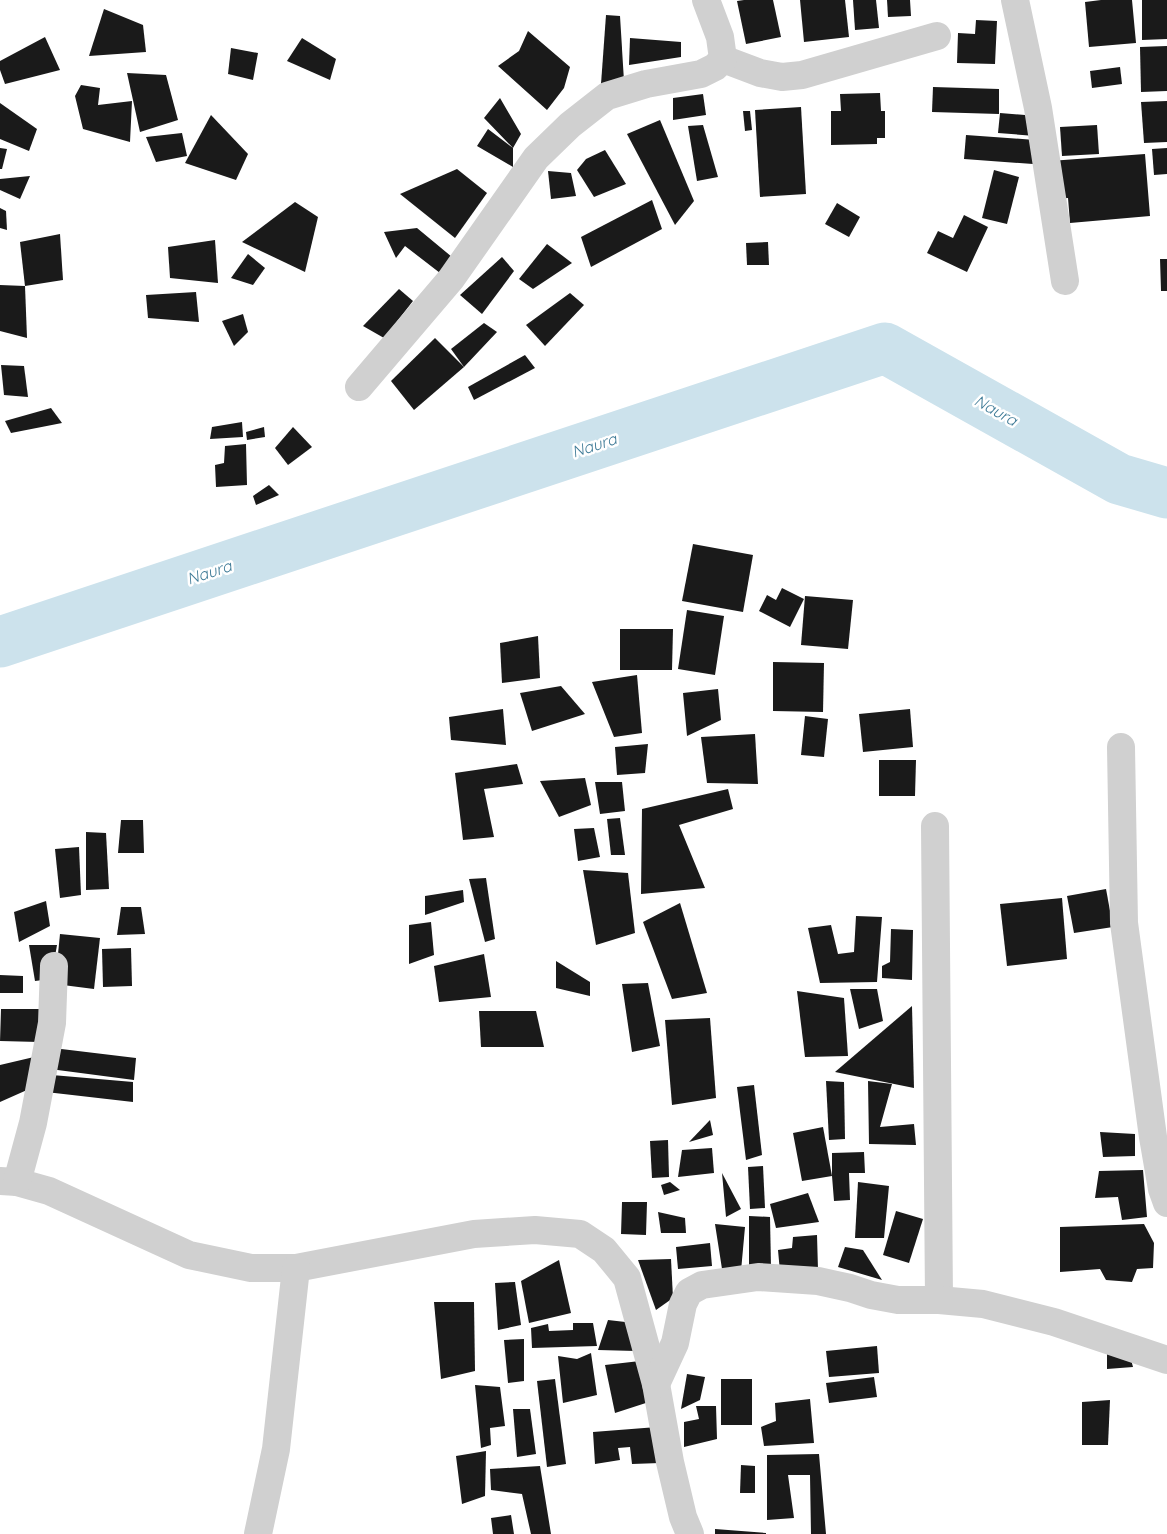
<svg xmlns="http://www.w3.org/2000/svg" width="1167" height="1534" viewBox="0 0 1167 1534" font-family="Quicksand,sans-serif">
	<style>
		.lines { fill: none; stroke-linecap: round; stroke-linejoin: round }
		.river { stroke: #cce2ec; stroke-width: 51 }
		.building { fill: #1a1a1a }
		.minor { stroke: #d0d0d0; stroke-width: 28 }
		.labels { text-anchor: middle; stroke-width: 5; stroke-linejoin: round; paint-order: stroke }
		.water-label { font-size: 16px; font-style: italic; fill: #3f7b97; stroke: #fff }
	</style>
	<rect width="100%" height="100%" fill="#fff"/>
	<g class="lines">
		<polyline class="river" points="0,642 885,348 1119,479 1167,493"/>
	</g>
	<g class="building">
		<polygon points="744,0 773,0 781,37 746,44 737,1"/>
		<polygon points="800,0 845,0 849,37 804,42"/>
		<polygon points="853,0 876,0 879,28 855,30"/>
		<polygon points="887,0 910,0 911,16 888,17"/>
		<polygon points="1101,0 1132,0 1136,43 1089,47 1085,2"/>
		<polygon points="1142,0 1167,0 1167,39 1142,40"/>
		<polygon points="104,9 143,25 146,52 89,56"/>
		<polygon points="606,15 620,16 624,81 601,84"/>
		<polygon points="976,20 997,21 995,64 957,63 958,33 975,34"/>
		<polygon points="528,31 570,67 564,88 547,110 498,66 519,51"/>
		<polygon points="45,37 60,70 5,84 0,70 0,61"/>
		<polygon points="302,38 336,59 330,80 287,61"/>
		<polygon points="630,38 681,42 681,57 629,65"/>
		<polygon points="1167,46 1167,91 1141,92 1140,47"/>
		<polygon points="231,48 258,53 253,80 228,74"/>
		<polygon points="1120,67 1122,84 1092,88 1090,71"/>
		<polygon points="127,73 166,75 178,120 140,132"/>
		<polygon points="81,85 100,88 98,105 132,101 130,142 83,129 75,96"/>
		<polygon points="933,87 999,89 999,114 932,112"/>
		<polygon points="880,93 881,111 885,111 885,138 877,138 877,144 831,145 831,111 841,111 840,94"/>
		<polygon points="703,94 706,115 673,120 673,98"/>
		<polygon points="500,98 521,134 513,148 513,167 477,146 488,129 513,148 484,118"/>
		<polygon points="1167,101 1167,142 1144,143 1141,102"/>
		<polygon points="0,103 37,129 29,151 0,139"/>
		<polygon points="801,107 806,194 760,197 755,110"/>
		<polygon points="743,111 750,111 752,130 745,131"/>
		<polygon points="1000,113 1037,116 1035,136 998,133"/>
		<polygon points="211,115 248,154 236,180 185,163"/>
		<polygon points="660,120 694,201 675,225 627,134"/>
		<polygon points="703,125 718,177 697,181 688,126"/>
		<polygon points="1097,125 1099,154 1062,156 1060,127"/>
		<polygon points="182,133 187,156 156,162 146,137"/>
		<polygon points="966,135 1035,140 1033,164 964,159"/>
		<polygon points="0,148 7,149 2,169 0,169"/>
		<polygon points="1167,148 1167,174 1154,175 1152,149"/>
		<polygon points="605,150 626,184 594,197 577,170 586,159"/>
		<polygon points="1145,154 1150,216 1070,223 1068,198 1053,199 1050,161"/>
		<polygon points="457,169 487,193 455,238 400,194"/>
		<polygon points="994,170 1019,177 1007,224 982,218"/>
		<polygon points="548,171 571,173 576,196 551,199"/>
		<polygon points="30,176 20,199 0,190 0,179"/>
		<polygon points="652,200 662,229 591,267 581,237"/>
		<polygon points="295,202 318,217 305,272 242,242"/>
		<polygon points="837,203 860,217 849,237 825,224"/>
		<polygon points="0,208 6,211 7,230 0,228"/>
		<polygon points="964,215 988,227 967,272 927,253 938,231 953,238"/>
		<polygon points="417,228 452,257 440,273 405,246 396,258 384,232"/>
		<polygon points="60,234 63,280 25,286 20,242"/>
		<polygon points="215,240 218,283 170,278 168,247"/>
		<polygon points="768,242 769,265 747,265 746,243"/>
		<polygon points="547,244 572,263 533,289 519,279"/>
		<polygon points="248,254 265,268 253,285 231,278"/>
		<polygon points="502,257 514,271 482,314 460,295"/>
		<polygon points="1160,259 1167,259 1167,291 1161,291"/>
		<polygon points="0,285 25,286 27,338 0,331"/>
		<polygon points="399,289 413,301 384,338 363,326"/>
		<polygon points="196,292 199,322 148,318 146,295"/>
		<polygon points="570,293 584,305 545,346 526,325"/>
		<polygon points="243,314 248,332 234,346 222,321"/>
		<polygon points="484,323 497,332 464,367 451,349"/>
		<polygon points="435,338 464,367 414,410 391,381"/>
		<polygon points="525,355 535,368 474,400 468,387"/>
		<polygon points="1,365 24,366 28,397 4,395"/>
		<polygon points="51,408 62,423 11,433 5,421"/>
		<polygon points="242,422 243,437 210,439 212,427"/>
		<polygon points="264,427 265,437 247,440 246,432"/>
		<polygon points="293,427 312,447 288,465 275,448"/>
		<polygon points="246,444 247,485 216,487 215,465 224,463 225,446"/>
		<polygon points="269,485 279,495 256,505 253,496"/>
		<polygon points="693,544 753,555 743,612 682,601"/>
		<polygon points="782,588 804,599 790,627 759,611 767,595 776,600"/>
		<polygon points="805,596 853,600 848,649 801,645"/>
		<polygon points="687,610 724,616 715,675 678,669"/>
		<polygon points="620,629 673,629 672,670 620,670"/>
		<polygon points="538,636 540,678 502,683 500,643"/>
		<polygon points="773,662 824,663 823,712 773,711"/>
		<polygon points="637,675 642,733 614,737 592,682"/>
		<polygon points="561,686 585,714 532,731 520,693"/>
		<polygon points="718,689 721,720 687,736 683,693"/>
		<polygon points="503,709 506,745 451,740 449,717"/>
		<polygon points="910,709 913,747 863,752 859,714"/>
		<polygon points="805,716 828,719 824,757 801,755"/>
		<polygon points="755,734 758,784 707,783 701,737"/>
		<polygon points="648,744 645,773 617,775 615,747"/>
		<polygon points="879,760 916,760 915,796 879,796"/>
		<polygon points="517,764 523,784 484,789 494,837 463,840 455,773"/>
		<polygon points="585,778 591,805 559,817 540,781"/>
		<polygon points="595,782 622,782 625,811 600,814"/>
		<polygon points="728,789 733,809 679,825 705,888 641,894 642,809"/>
		<polygon points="620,818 625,855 611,855 607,819"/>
		<polygon points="121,820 143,820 144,853 118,853"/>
		<polygon points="594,828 600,857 578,861 574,829"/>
		<polygon points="86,832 106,833 109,889 86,890"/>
		<polygon points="79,847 81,895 60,898 55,849"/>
		<polygon points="583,870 628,873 635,933 596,945"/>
		<polygon points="486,878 495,939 485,942 469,879"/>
		<polygon points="1106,889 1113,927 1074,933 1067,896"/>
		<polygon points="463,890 464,902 425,915 425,896"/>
		<polygon points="1062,898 1067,959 1007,966 1000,904"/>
		<polygon points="46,901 50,926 19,942 14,912"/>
		<polygon points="680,903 707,993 672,999 643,922"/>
		<polygon points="121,907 141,907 145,934 117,935"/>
		<polygon points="856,916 882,917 877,982 820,983 808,928 831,925 838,954 854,952"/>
		<polygon points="431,922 434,955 409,964 409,925"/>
		<polygon points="891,929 913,930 912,980 882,978 882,966 890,962"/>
		<polygon points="60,934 100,938 94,989 55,984"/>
		<polygon points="29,945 57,945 51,979 35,981"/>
		<polygon points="131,948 132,986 103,987 102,949"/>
		<polygon points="484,954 491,997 439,1002 434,966"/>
		<polygon points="556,961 590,982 590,996 556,988"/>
		<polygon points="0,975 23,976 23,993 0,993"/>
		<polygon points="648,983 660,1046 632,1052 622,984"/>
		<polygon points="850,989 877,989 883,1021 859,1029"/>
		<polygon points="797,991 844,998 848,1056 805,1057"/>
		<polygon points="912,1006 914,1088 835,1072"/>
		<polygon points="1,1009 41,1009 39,1042 0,1041"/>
		<polygon points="479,1011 536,1011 544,1047 481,1047"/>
		<polygon points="710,1018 716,1098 672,1105 665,1020"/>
		<polygon points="53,1048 136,1058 134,1080 50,1069"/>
		<polygon points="34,1057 36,1086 0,1102 0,1065"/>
		<polygon points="52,1075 133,1082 133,1102 46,1092"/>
		<polygon points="826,1081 844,1082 845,1139 829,1140"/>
		<polygon points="868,1081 892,1084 880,1127 914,1124 916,1145 869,1144"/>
		<polygon points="754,1085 762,1155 746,1160 737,1087"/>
		<polygon points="710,1120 713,1135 689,1142"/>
		<polygon points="823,1127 832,1176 802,1181 793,1133"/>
		<polygon points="1100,1132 1135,1134 1135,1156 1103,1157"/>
		<polygon points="668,1140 669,1177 652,1178 650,1141"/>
		<polygon points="712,1148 714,1173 678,1177 682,1150"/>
		<polygon points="864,1152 865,1173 849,1173 850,1200 834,1201 832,1176 832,1153"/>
		<polygon points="763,1166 765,1208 750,1209 748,1167"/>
		<polygon points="1143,1170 1147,1217 1122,1220 1118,1197 1095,1198 1099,1171"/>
		<polygon points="722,1173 741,1209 726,1217"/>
		<polygon points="670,1182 680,1190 664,1195 661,1185"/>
		<polygon points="858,1182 889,1186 884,1238 855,1238"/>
		<polygon points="808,1193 819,1222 776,1228 770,1204"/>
		<polygon points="622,1202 647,1202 646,1235 621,1234"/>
		<polygon points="896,1211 923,1219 909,1263 883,1255"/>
		<polygon points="658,1212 685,1218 686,1233 661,1233"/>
		<polygon points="749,1216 770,1217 771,1267 749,1268"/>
		<polygon points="715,1224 745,1227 741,1271 722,1269"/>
		<polygon points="1144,1224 1154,1243 1153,1268 1137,1269 1132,1282 1106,1280 1100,1269 1060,1272 1060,1227"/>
		<polygon points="817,1235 818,1270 780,1272 778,1250 792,1248 793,1237"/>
		<polygon points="710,1243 712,1266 678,1269 676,1247"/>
		<polygon points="845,1247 863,1250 882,1280 838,1267"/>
		<polygon points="671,1259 673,1298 656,1310 638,1260"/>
		<polygon points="559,1260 571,1313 529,1323 521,1281"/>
		<polygon points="515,1282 521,1325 498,1330 495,1283"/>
		<polygon points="434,1302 474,1302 475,1371 441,1379"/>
		<polygon points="608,1320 634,1323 636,1351 598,1350"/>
		<polygon points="573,1323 593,1323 597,1346 532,1348 531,1328 548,1324 549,1331 573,1330"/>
		<polygon points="524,1339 524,1381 508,1383 504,1340"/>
		<polygon points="877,1346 879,1373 829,1377 826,1351"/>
		<polygon points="1107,1352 1129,1352 1133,1367 1107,1369"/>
		<polygon points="591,1353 597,1395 563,1403 558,1356 577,1359"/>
		<polygon points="640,1361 652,1401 615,1413 605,1365"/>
		<polygon points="687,1374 705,1377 700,1400 681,1409"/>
		<polygon points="874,1377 877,1397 829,1403 826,1383"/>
		<polygon points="555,1379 566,1464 547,1467 537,1381"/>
		<rect x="721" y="1379" width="31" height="46"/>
		<polygon points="475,1385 500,1387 505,1426 490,1428 491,1445 481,1448"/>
		<polygon points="810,1399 814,1443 764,1446 761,1427 776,1421 775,1403"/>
		<polygon points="1110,1400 1108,1445 1082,1445 1082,1402"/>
		<polygon points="696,1406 716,1406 717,1439 684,1447 684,1422 699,1419"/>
		<polygon points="513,1409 530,1409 536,1454 517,1457"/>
		<polygon points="657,1427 660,1463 632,1464 630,1447 618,1448 620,1460 595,1464 593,1432"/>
		<polygon points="486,1451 485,1496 462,1504 456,1456"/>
		<polygon points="819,1454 826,1534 811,1534 810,1475 788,1475 794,1518 767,1520 767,1455"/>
		<polygon points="741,1465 755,1466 755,1493 740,1493"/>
		<polygon points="540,1466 551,1534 531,1534 522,1494 491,1490 490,1469"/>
		<polygon points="511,1515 514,1534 493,1534 491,1518"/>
		<polygon points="715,1529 766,1533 766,1534 715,1534"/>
	</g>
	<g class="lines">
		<g class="minor">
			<polyline points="1015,0 1038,108 1065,281"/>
			<polyline points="723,59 760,73 782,77 802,75 937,36"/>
			<polyline points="359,387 451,279 536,158 570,125 607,96 646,84 701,74 715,67 723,59 720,37 706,0"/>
			<polyline points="1121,747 1124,923 1153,1137 1162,1189 1167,1203"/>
			<polyline points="935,826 939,1300"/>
			<polyline points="0,1181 17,1182 49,1191 189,1255 251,1268 296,1268 474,1234 535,1230 580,1234 604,1250 627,1278 656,1384 670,1462 683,1517 690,1534"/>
			<polyline points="17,1182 33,1123 52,1023 54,966"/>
			<polyline points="656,1384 675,1343 683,1304 689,1292 702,1285 758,1277 818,1281 850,1288 871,1295 898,1300 939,1300 983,1304 1054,1322 1167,1360"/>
			<polyline points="258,1534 276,1449 296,1268"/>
		</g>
	</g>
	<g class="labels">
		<g class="water-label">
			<text transform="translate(996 410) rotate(29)" y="6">Naura</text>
			<text transform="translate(594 445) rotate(-18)" y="6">Naura</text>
			<text transform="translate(209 572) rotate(-18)" y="6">Naura</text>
		</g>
	</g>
</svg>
